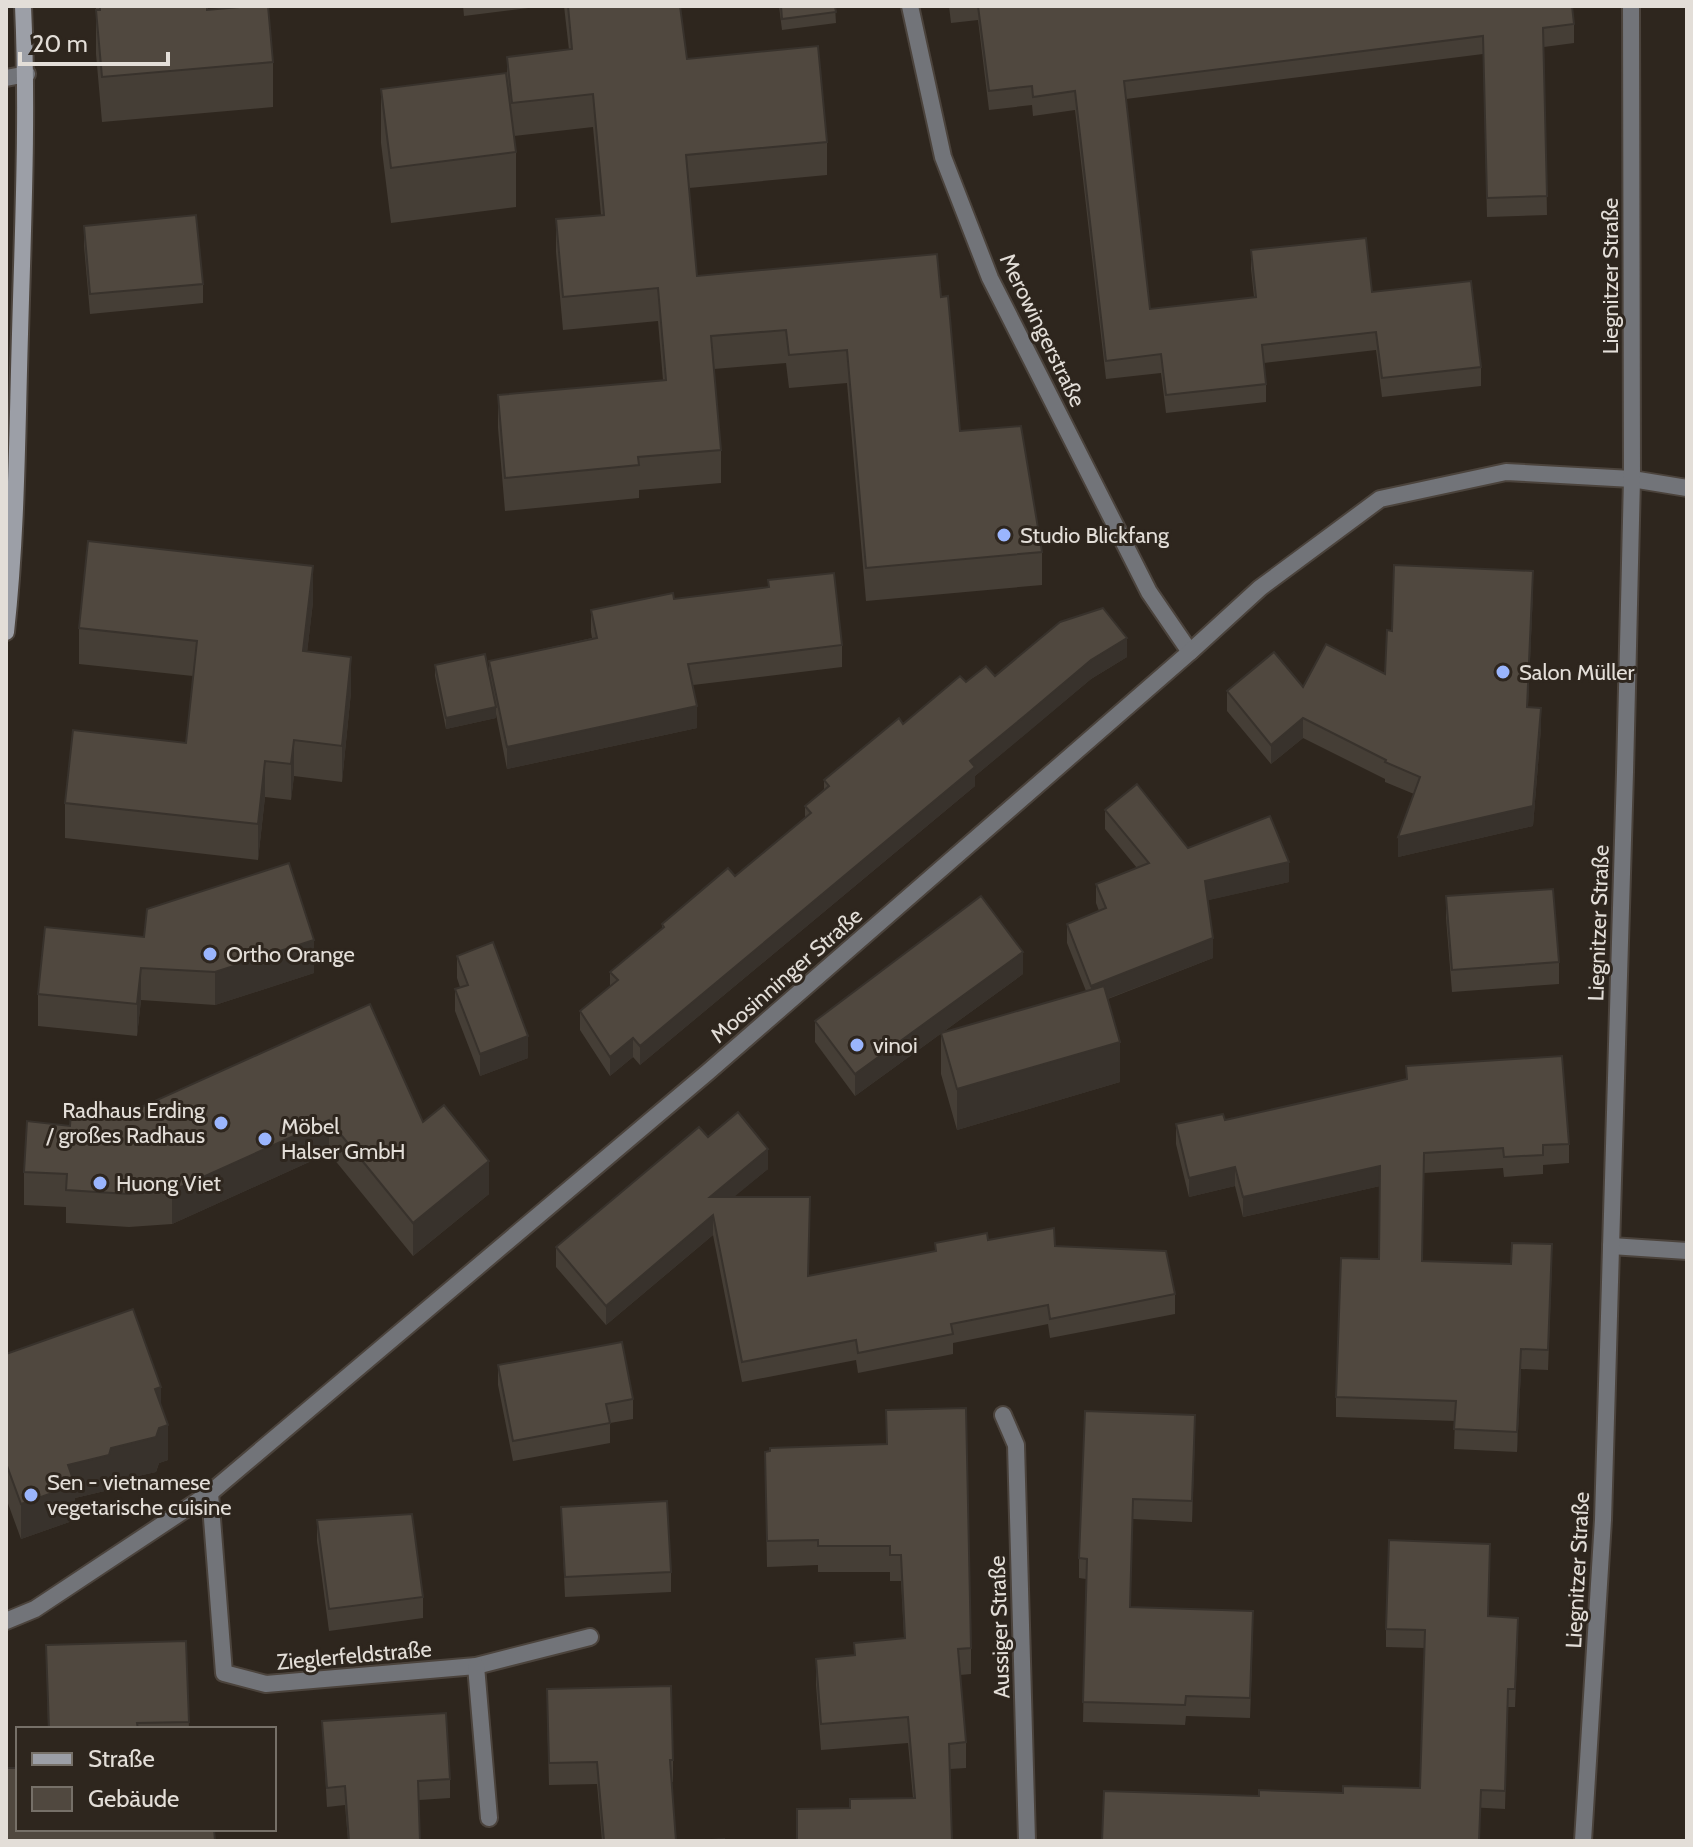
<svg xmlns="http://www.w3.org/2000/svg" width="1693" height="1847" viewBox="0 0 1693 1847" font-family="Cabin,sans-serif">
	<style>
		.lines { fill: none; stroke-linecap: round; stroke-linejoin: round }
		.street-casing { stroke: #4b433c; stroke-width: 20 }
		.secondary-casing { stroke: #4b433c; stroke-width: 20 }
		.street { stroke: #727479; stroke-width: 16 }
		.secondary { stroke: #9c9fa7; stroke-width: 16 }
		.wall { fill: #453e36 }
		.shaded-wall { fill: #38322c }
		.building { fill: #50483f; stroke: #38322c; stroke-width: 2 }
		.poi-dot { fill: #9ab5fd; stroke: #2e261e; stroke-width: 3 }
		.labels { text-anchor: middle; stroke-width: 6; stroke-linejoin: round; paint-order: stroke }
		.street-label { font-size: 22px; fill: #e3ded8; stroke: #2e261e }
		.poi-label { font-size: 22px; fill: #e3ded8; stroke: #2e261e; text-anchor: start }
	</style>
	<rect width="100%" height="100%" fill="#2e261e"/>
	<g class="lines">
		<g class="street-casing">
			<g id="street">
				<polyline points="910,6 943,157 990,278 1149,592 1190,652"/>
				<polyline points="6,78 27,74"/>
				<polyline points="1611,1246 1687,1251"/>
				<polyline points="1003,1415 1016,1445 1027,1841"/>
				<polyline points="210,1493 224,1673 266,1684 476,1666 590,1637"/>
				<polyline points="6,1621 35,1609 210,1493 708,1072 1190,652 1260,588 1380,499 1506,472 1632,479 1687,488"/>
				<polyline points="476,1666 489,1818"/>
				<polyline points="1583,1841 1603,1520 1625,772 1632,479 1631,6"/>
			</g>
		</g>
		<g class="secondary-casing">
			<path id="secondary" d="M6,632C17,533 17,433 20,334C23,225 28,115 23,6"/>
		</g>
		<use href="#street" class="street"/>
		<use href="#secondary" class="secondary"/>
	</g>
	<g class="wall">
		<polygon points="96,6 207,6 207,10 273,62 273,107 102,122 96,54"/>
		<polygon points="463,6 545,6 464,16"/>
		<polygon points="564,6 680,6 687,59 827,142 827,175 689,188 697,276 941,297 960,431 1042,552 1042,585 866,601 847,383 789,388 786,363 714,369 721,450 721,483 639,490 639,498 505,511 498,428 498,395 663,380 658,321 563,330 556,252 556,219 601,215 593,127 514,136 516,152 516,207 391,223 381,143 381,89 507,78 507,57 569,50"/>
		<polygon points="779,6 835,6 836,23 782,30"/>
		<polygon points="949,6 1572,6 1574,24 1574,43 1544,47 1547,215 1487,217 1483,54 1126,99 1150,309 1254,297 1251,269 1251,250 1372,292 1481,367 1481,386 1382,397 1376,350 1264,363 1266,384 1266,402 1166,413 1161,373 1106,379 1075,110 1033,116 1032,105 989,110 978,20 951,23"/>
		<polygon points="84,226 203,284 203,303 90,314 84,246"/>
		<polygon points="1533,591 1528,707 1541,728 1533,826 1398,857 1414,794 1385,782 1385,779 1303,738 1271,764 1227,711 1227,691 1303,687 1385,674 1392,631"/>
		<polygon points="674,599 842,645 842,667 693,685 697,728 507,769 496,714 496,718 446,729 435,676 435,665 489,674 489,661 592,638 591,632 591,610"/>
		<polygon points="313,602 307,652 351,692 342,782 294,776 291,800 265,797 258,860 65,838 65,803 186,743 193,676 79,664 79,628"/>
		<polygon points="1127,657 1091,679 975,776 975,786 640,1065 633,1057 610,1076 580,1030 580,1011 610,986 610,972 662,929 662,924 735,876 805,818 805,806 824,791 824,780 903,724 966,682 995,676"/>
		<polygon points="1105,810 1188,848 1289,882 1208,900 1213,958 1108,999 1120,1082 957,1130 941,1074 941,1033 1086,991 1067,943 1067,924 1099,911 1096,903 1096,884 1137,868 1105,829"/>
		<polygon points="1446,896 1559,962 1559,984 1452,992 1446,918"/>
		<polygon points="144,937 314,973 215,1005 141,1000 137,1036 38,1026 38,994"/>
		<polygon points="457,956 528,1058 480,1076 455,1011 455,989 460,987 457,978"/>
		<polygon points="1023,974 855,1096 815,1042 815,1021"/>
		<polygon points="1406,1066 1569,1144 1569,1163 1543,1165 1543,1174 1504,1177 1503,1168 1424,1173 1422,1261 1511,1264 1552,1263 1548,1370 1521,1369 1517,1452 1454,1449 1455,1421 1336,1417 1336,1397 1379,1259 1380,1186 1243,1217 1235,1186 1189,1197 1176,1144 1176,1124 1225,1120 1406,1079"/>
		<polygon points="135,1110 423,1122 489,1194 413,1256 329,1153 172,1224 129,1227 66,1223 66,1207 24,1205 24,1172 70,1126 93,1115"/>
		<polygon points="708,1137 768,1169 733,1197 809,1276 935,1251 935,1243 988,1240 1055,1246 1175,1294 1175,1314 1050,1338 1048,1324 953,1343 953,1354 858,1373 856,1360 742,1382 713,1235 606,1325 556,1267 556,1247"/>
		<polygon points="6,1354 161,1406 168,1460 159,1463 156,1472 111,1482 109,1490 75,1498 75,1520 21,1539 6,1498"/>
		<polygon points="498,1365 633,1399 633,1419 610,1423 610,1443 513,1461 498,1385"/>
		<polygon points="886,1410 971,1648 971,1674 960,1675 966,1742 966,1768 950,1769 952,1841 797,1841 797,1809 850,1808 913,1798 908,1743 821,1750 816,1685 816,1659 854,1656 854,1643 904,1638 901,1581 890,1581 890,1572 818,1572 818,1565 767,1567 765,1452 886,1444"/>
		<polygon points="1085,1411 1195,1436 1192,1522 1133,1519 1130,1607 1253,1631 1250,1718 1186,1716 1185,1725 1083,1722 1086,1579 1079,1578 1079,1558"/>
		<polygon points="561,1507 671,1572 671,1592 565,1597"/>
		<polygon points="317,1520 423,1597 423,1618 329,1631 317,1541"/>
		<polygon points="1489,1616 1518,1636 1515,1707 1508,1707 1505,1809 1259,1796 1343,1793 1420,1788 1425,1648 1386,1647 1386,1629"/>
		<polygon points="186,1641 189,1729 48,1729 46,1645"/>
		<polygon points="547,1711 673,1760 673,1782 672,1782 676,1841 602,1841 597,1784 549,1785"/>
		<polygon points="322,1721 450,1779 450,1798 419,1800 420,1841 348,1841 345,1805 327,1807"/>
	</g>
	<g class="shaded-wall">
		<polygon points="313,566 313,602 303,687 303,651"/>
		<polygon points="1533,571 1533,591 1527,727 1527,707"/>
		<polygon points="1127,638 1127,657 1091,679 1027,733 975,776 975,786 640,1065 640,1046 970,761 1091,660"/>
		<polygon points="351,657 351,692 342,782 342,746"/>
		<polygon points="697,706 697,728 507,769 507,747"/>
		<polygon points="496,707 496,718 446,729 446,718"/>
		<polygon points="1541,708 1541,728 1533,826 1398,857 1398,837"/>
		<polygon points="1303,718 1303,738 1271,764 1271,745"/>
		<polygon points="294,740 294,776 291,800 291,764"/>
		<polygon points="265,761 265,797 258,860 258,824"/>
		<polygon points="1289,862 1289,882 1205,901 1205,881"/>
		<polygon points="1213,938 1213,958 1091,1005 1091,986"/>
		<polygon points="314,940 314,973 215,1005 215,972"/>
		<polygon points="1023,952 1023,974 855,1096 855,1074"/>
		<polygon points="141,968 141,1000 137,1036 137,1004"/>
		<polygon points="528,1036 528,1058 480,1076 480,1054"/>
		<polygon points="633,1038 633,1057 610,1076 610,1057"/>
		<polygon points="1120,1042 1120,1082 957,1130 957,1089"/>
		<polygon points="329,1120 329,1153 172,1224 172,1191"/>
		<polygon points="768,1149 768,1169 710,1217 710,1197"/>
		<polygon points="489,1161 489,1194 413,1256 413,1223"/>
		<polygon points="1380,1166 1380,1186 1243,1217 1243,1197"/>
		<polygon points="1235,1167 1235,1186 1189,1197 1189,1178"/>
		<polygon points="713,1215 713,1235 606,1325 606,1306"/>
		<polygon points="1521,1349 1521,1369 1517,1452 1517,1432"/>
		<polygon points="161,1387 161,1422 155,1389"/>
		<polygon points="1195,1415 1195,1436 1192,1522 1192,1501"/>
		<polygon points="168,1425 168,1460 159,1463 156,1472 111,1482 109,1490 75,1498 75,1520 21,1539 21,1504 68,1465"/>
	</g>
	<g class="building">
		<polygon points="100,6 207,6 207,10 251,6 268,6 273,62 102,77 96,10 100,10"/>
		<polygon points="568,6 680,6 687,59 818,46 827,142 686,155 697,276 937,254 941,297 948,296 960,431 1021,426 1042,552 866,568 847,350 789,355 786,330 711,336 721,450 638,457 639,465 505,478 498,395 666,380 658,288 563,297 556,219 604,215 593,94 512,103 507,57 572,49"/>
		<polygon points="781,6 835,6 836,12 782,19"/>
		<polygon points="978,6 1572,6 1574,24 1543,28 1547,196 1487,198 1483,36 1124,81 1150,309 1256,297 1251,250 1366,238 1372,292 1471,281 1481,367 1382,378 1376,332 1262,345 1266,384 1166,395 1161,354 1106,361 1075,91 1033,97 1032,86 989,91"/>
		<polygon points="506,73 516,152 391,168 381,89"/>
		<polygon points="196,215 203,284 90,294 84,226"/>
		<polygon points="88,541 313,566 303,651 351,657 342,746 294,740 291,764 265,761 258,824 65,803 73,730 186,743 197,641 79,628"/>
		<polygon points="1394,565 1533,571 1527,707 1541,708 1533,806 1398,837 1420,777 1385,762 1386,760 1303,718 1271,745 1227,691 1274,652 1303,687 1326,644 1385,674 1387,630 1392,631"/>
		<polygon points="834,573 842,645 688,664 697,706 507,747 489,661 597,638 591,610 673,593 674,599 769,587 768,580"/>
		<polygon points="1103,608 1127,638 1091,660 1027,714 970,761 975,767 640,1046 633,1038 610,1057 580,1011 618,980 610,972 664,927 662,924 728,868 735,876 811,813 805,806 829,786 824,780 899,718 903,724 960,676 966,682 986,666 995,676 1060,622"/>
		<polygon points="485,654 496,707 446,718 435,665"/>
		<polygon points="1137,784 1188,848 1270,816 1289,862 1205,881 1213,938 1091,986 1067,924 1106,908 1096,884 1149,863 1105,810"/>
		<polygon points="289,863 314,940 215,972 141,968 137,1004 38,994 45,927 144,937 147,909"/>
		<polygon points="1553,889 1559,962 1452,970 1446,896"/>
		<polygon points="981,896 1023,952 855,1074 815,1021"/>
		<polygon points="493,942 528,1036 480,1054 455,989 468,985 457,956"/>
		<polygon points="1104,986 1120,1042 957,1089 941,1033"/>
		<polygon points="370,1004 423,1122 444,1105 489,1161 413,1223 329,1120 172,1191 129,1194 66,1190 67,1174 24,1172 27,1121 70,1126 71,1113 93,1115 93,1108 135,1110"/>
		<polygon points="1562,1056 1569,1144 1543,1145 1543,1155 1504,1157 1503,1148 1424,1153 1422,1261 1511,1264 1512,1243 1552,1244 1548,1350 1521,1349 1517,1432 1454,1429 1456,1401 1336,1397 1341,1258 1379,1259 1380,1166 1243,1197 1235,1167 1189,1178 1176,1124 1223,1114 1225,1120 1407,1079 1406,1066"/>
		<polygon points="738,1112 768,1149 710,1197 810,1197 808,1276 936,1251 935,1243 987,1233 988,1240 1054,1228 1055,1246 1166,1251 1175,1294 1050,1319 1048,1305 951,1324 953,1334 858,1353 856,1340 742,1362 713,1215 606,1306 556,1247 699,1127 708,1137"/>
		<polygon points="133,1309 161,1387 155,1389 168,1425 159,1428 156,1437 111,1448 109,1455 68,1465 75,1485 21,1504 6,1463 6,1354"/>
		<polygon points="622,1342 633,1399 606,1404 610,1423 513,1441 498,1365"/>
		<polygon points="966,1408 971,1648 958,1649 966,1742 949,1744 952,1841 797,1841 797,1809 850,1808 850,1799 915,1798 908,1717 821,1724 816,1659 855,1655 854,1643 905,1638 901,1555 890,1555 890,1546 818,1546 818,1540 767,1541 765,1452 770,1451 770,1448 887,1444 886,1410"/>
		<polygon points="1085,1411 1195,1415 1192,1501 1133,1499 1130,1607 1253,1611 1250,1698 1186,1696 1185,1705 1083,1702 1087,1559 1079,1558"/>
		<polygon points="667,1501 671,1572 565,1577 561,1507"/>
		<polygon points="412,1514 423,1597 329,1609 317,1520"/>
		<polygon points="1389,1540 1490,1544 1488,1616 1518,1618 1515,1689 1508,1689 1505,1791 1481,1790 1479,1841 1102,1841 1104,1791 1259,1796 1259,1790 1343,1793 1343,1786 1420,1788 1425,1630 1386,1629"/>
		<polygon points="186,1641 189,1722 137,1723 138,1729 49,1729 46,1645"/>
		<polygon points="671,1686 673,1760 670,1760 676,1841 604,1841 597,1762 549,1763 547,1689"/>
		<polygon points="446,1713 450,1779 418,1781 420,1841 349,1841 345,1786 327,1788 322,1721"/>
		<polygon points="6,1768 18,1768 18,1829 214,1829 215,1841 6,1841"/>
		<polygon points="724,1839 724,1841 698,1841"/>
	</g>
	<g class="poi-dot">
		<circle cx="1004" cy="535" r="8"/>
		<circle cx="1503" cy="672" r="8"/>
		<circle cx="210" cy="954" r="8"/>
		<circle cx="857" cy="1045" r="8"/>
		<circle cx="221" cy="1123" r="8"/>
		<circle cx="265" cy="1139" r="8"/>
		<circle cx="100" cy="1183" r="8"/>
		<circle cx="31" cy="1495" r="8"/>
	</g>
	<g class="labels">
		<g class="street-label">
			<text transform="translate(1610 276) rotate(-90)" y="8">Liegnitzer Straße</text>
			<text transform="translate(1043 330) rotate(64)" y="8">Merowingerstraße</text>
			<text transform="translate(1598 923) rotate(-88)" y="8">Liegnitzer Straße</text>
			<text transform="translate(786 975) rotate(-41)" y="8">Moosinninger Straße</text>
			<text transform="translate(1577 1570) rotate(-87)" y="8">Liegnitzer Straße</text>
			<text transform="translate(999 1627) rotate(-92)" y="8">Aussiger Straße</text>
			<text transform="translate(354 1655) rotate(-5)" y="8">Zieglerfeldstraße</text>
		</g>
		<g class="poi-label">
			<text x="1020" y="543">Studio Blickfang</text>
			<text x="1519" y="680">Salon Müller</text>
			<text x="226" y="962">Ortho Orange</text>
			<text x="873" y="1053">vinoi</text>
			<text x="205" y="1118" text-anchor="end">Radhaus Erding<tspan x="205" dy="25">/ großes Radhaus</tspan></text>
			<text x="281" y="1134">Möbel<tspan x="281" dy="25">Halser GmbH</tspan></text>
			<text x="116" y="1191">Huong Viet</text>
			<text x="47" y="1490">Sen - vietnamese<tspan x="47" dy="25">vegetarische cuisine</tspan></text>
		</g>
	</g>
	<rect width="1693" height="1847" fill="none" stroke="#e3ded8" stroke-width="16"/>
	<rect x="16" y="1727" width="260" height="104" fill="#2e261e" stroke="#767068" stroke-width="2"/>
	<rect x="32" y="1753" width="40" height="12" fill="#9c9fa7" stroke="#767068" stroke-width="2"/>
	<text x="88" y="1767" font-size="24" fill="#e3ded8">Straße</text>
	<rect x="32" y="1787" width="40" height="24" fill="#50483f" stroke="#767068" stroke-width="2"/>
	<text x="88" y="1807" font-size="24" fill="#e3ded8">Gebäude</text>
	<path d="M20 52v12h148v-12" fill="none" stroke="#e3ded8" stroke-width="4"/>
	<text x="32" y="52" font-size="24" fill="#e3ded8" stroke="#2e261e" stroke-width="6" paint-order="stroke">20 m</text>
</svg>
